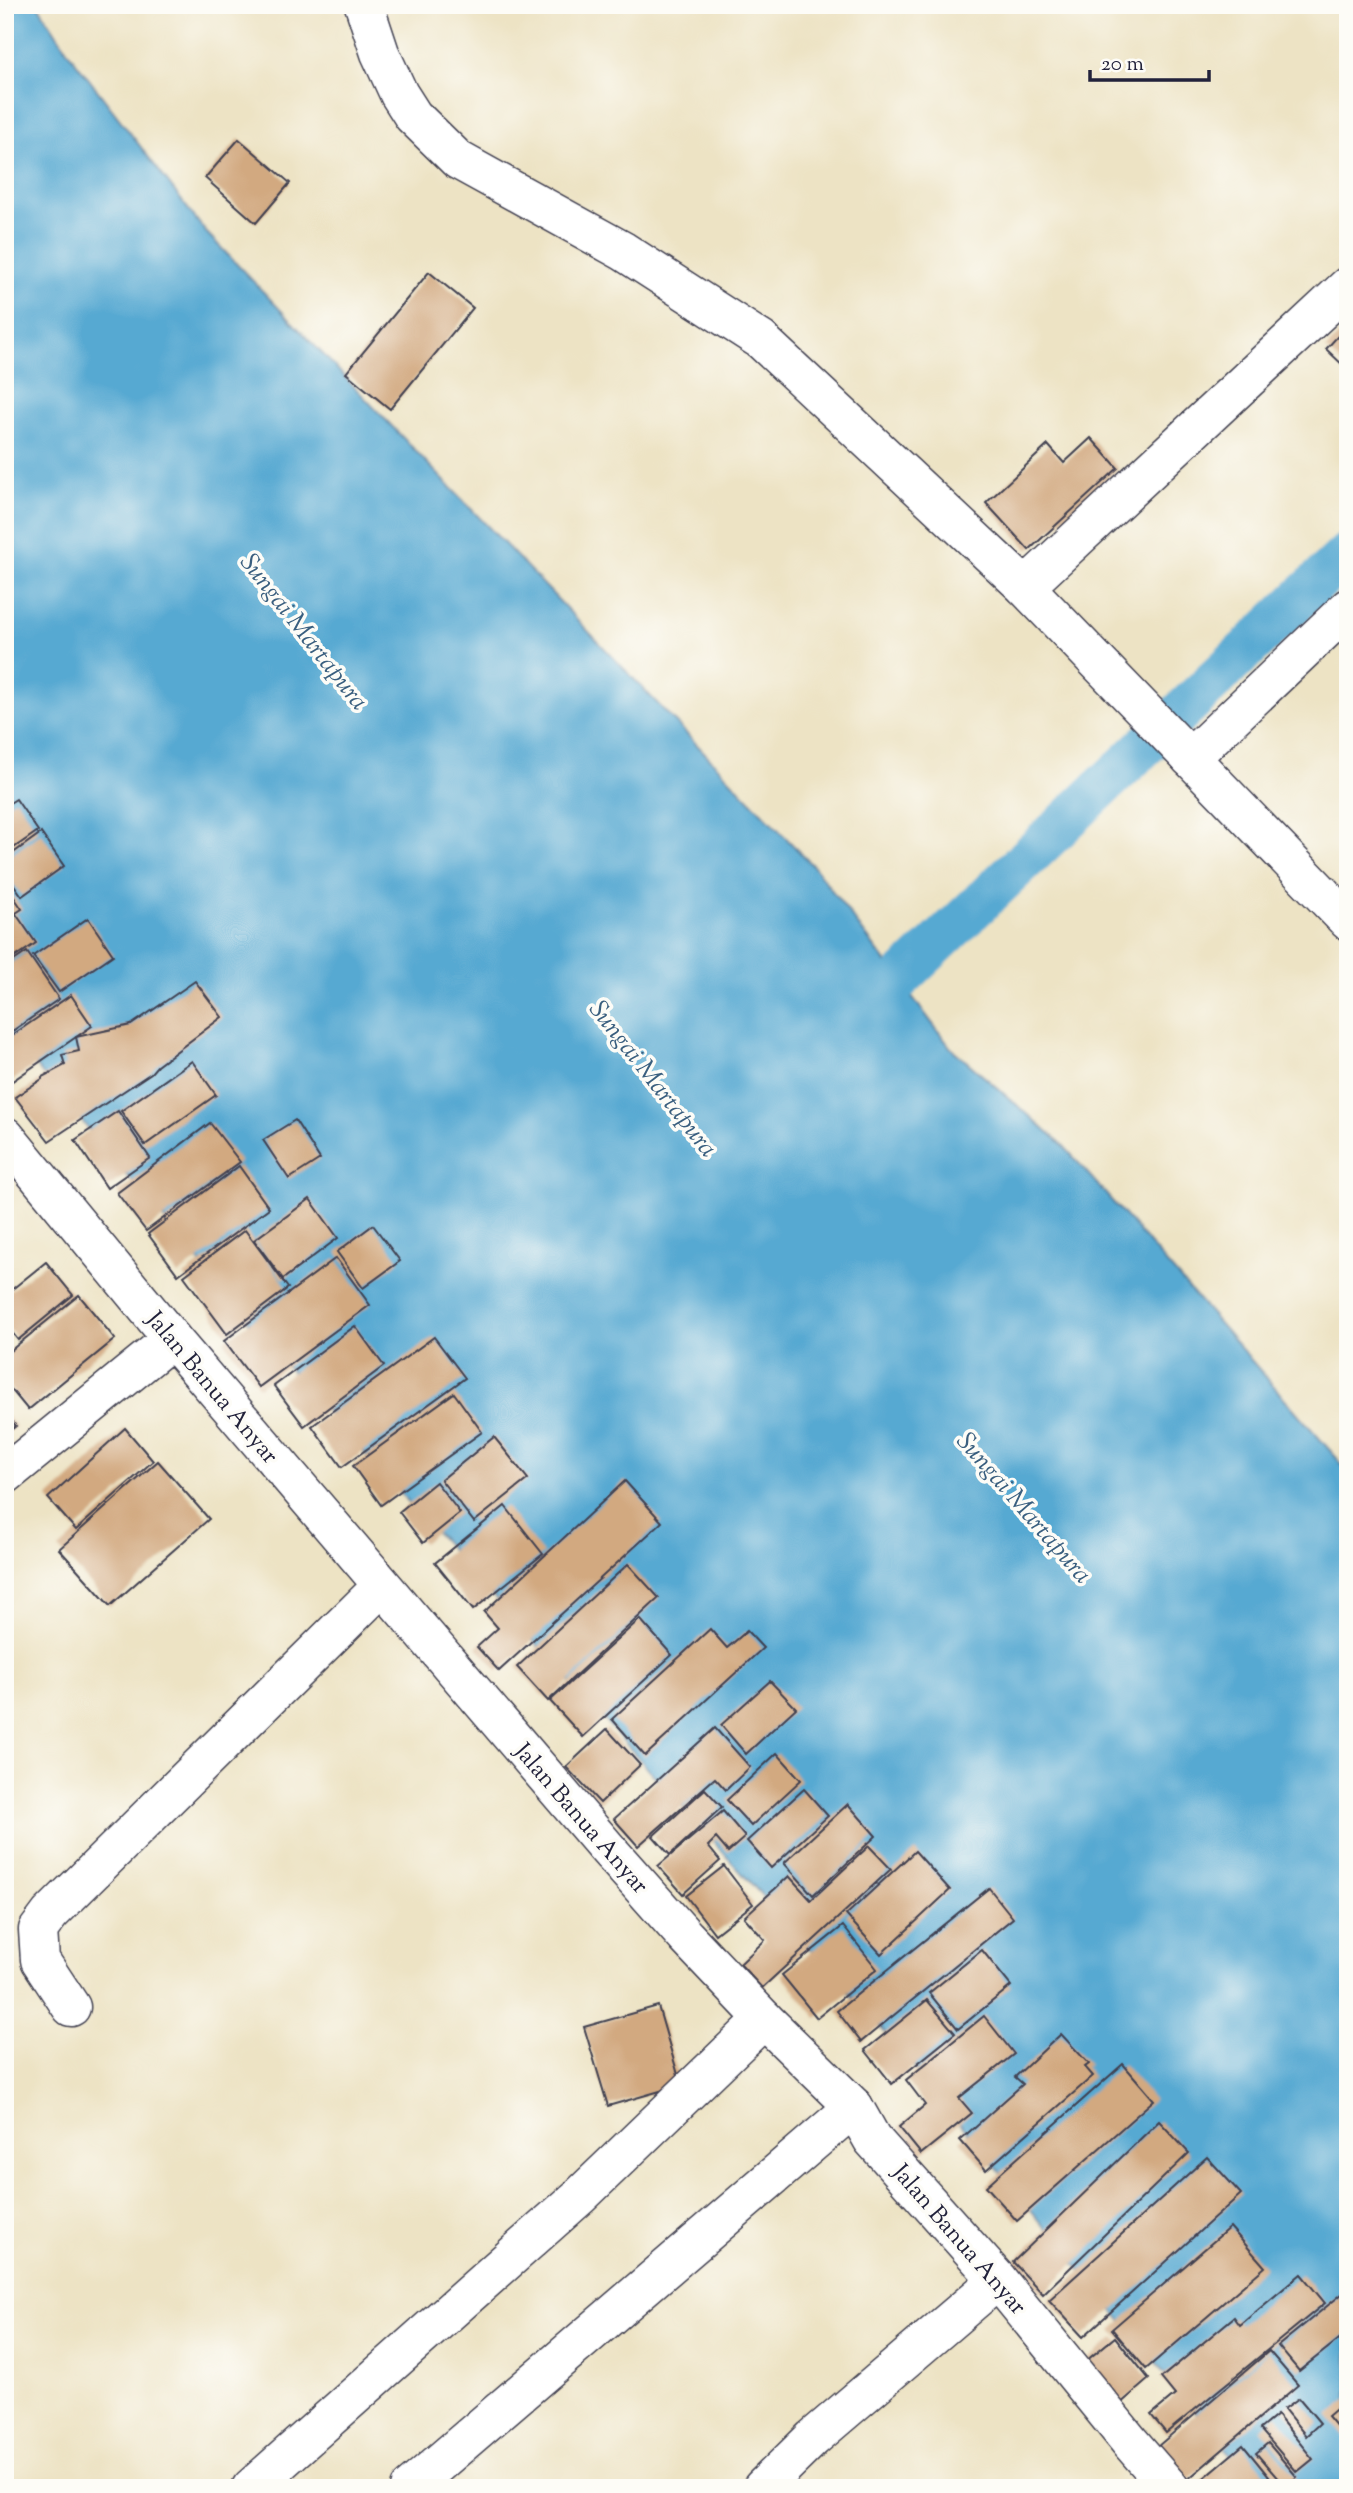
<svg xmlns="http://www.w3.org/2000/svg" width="1353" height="2493" viewBox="0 0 1353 2493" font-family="'Sorts Mill Goudy',serif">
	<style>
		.water { fill: #57a9d2; stroke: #3c6686; stroke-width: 2 }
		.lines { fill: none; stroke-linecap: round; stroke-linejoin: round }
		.canal { stroke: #57a9d2; stroke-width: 42 }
		.building { fill: #d2a980 }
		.minor-casing { stroke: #403f50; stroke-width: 41 }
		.minor { stroke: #fff; stroke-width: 38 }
		.labels { text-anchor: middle; stroke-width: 7; stroke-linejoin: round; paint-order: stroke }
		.street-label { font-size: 24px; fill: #22223b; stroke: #fdfcf7 }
		.water-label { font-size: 26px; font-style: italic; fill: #3a5f7f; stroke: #fdfcf7 }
	</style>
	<rect width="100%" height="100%" fill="#fdfcf7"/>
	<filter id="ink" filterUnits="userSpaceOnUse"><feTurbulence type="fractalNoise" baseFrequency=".0143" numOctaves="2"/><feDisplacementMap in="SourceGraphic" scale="14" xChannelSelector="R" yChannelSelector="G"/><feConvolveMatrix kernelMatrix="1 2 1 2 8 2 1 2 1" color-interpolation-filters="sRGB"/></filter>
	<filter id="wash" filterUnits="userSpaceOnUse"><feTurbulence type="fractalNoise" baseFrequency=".00686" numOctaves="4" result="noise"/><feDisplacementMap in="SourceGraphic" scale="28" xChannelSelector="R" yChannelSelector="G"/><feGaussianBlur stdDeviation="1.57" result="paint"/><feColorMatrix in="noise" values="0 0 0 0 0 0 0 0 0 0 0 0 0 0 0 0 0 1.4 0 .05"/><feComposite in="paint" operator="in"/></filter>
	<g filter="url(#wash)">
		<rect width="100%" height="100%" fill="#ede3c4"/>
		<polygon class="water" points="5,5 38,5 69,53 205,231 814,867 951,1048 1062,1144 1348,1471 1348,2488 1255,2488 1240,2466 898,2047 282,1361 5,1029"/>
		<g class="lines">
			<polyline class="canal" points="859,1018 1348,553"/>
		</g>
		<g id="blocks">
			<g class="building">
				<polygon points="239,139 290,183 256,223 205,178"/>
				<polygon points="429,272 473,308 390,409 346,373"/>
				<polygon points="1348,325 1348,370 1326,349"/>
				<polygon points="1091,438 1118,468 1029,550 986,503 1048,445 1064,463"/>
				<polygon points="16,799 38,831 5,854 5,806"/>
				<polygon points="41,833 64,866 22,896 5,872 5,859"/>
				<polygon points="5,884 22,909 5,920"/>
				<polygon points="16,914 36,943 5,964 5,921"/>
				<polygon points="88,918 113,955 59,992 33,956"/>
				<polygon points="27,952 59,999 5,1036 5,967"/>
				<polygon points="195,981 222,1017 157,1066 151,1073 49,1141 15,1097 42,1079 42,1077 65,1065 62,1055 79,1051 76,1037 131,1025"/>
				<polygon points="71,995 92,1026 5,1086 5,1040"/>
				<polygon points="192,1061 216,1095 145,1145 121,1111"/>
				<polygon points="118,1111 150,1158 107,1188 75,1140"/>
				<polygon points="295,1120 320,1159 289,1179 263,1140"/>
				<polygon points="210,1123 240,1162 146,1231 117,1193"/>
				<polygon points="239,1166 269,1208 178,1275 148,1234"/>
				<polygon points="310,1199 338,1238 283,1279 254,1240"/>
				<polygon points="373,1225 400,1261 363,1288 337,1252"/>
				<polygon points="245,1230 288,1288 227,1334 184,1276"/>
				<polygon points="336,1258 370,1305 259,1387 224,1341"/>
				<polygon points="46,1262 73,1295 18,1340 5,1324 5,1295"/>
				<polygon points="79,1295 115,1339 28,1410 5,1382 5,1355"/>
				<polygon points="355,1326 384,1366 304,1426 274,1386"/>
				<polygon points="434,1337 465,1378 342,1467 312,1426"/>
				<polygon points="454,1393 482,1432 381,1505 353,1466"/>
				<polygon points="5,1414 16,1426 5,1435"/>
				<polygon points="125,1428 153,1461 76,1530 48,1498"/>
				<polygon points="494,1437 528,1479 474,1522 441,1480"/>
				<polygon points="158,1461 209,1519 110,1606 59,1549"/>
				<polygon points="625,1481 662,1522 499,1671 477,1647 498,1628 484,1612"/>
				<polygon points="436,1482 460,1513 423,1543 399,1512"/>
				<polygon points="505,1506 543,1554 473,1610 435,1563"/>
				<polygon points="628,1564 659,1598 548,1701 517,1667"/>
				<polygon points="640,1619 672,1655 583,1737 550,1701"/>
				<polygon points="710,1629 727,1648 747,1631 763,1648 645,1756 612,1719"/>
				<polygon points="770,1681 796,1708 746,1754 721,1725"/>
				<polygon points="715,1728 750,1767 726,1790 715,1778 638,1846 614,1819"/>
				<polygon points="607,1729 640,1765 600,1803 566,1767"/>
				<polygon points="777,1753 801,1780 751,1826 727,1800"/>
				<polygon points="705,1789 722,1807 670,1855 653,1836"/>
				<polygon points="804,1789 828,1816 771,1868 747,1841"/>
				<polygon points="848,1804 876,1836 813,1895 784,1863"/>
				<polygon points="723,1811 745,1837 728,1852 716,1838 708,1846 720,1861 683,1894 658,1866"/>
				<polygon points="869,1846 891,1869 762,1988 740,1964 765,1940 744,1917 789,1876 811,1900"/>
				<polygon points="915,1851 950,1890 881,1954 846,1915"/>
				<polygon points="724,1866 753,1904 715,1934 686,1896"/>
				<polygon points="989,1888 1013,1918 861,2042 837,2011"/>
				<polygon points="843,1926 877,1969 817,2018 782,1975"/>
				<polygon points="982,1950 1011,1986 958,2029 929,1993"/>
				<polygon points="927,2000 955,2033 892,2084 865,2050"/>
				<polygon points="658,2006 681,2085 608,2106 584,2027"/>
				<polygon points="984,2016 1014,2054 959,2098 972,2113 921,2154 899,2127 925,2105 906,2080"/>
				<polygon points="1061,2034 1089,2064 1085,2067 1093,2076 986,2170 960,2140 1023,2084 1015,2077"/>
				<polygon points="1123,2064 1154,2100 1017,2221 986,2186"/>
				<polygon points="1159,2121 1189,2153 1043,2294 1013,2262"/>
				<polygon points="1207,2157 1241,2194 1083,2337 1049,2300"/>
				<polygon points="1230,2227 1265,2267 1146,2369 1112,2329"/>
				<polygon points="1301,2274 1325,2303 1166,2433 1151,2415 1175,2395 1161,2378 1234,2317 1240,2325"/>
				<polygon points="1348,2289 1348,2332 1299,2371 1278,2346"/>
				<polygon points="1115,2337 1149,2379 1120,2404 1086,2361"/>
				<polygon points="1269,2351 1298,2385 1187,2480 1158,2446"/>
				<polygon points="1299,2398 1320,2423 1306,2436 1284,2409"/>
				<polygon points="1348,2399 1348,2440 1328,2416"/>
				<polygon points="1277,2415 1313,2459 1297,2472 1260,2429"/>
				<polygon points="1268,2443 1297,2477 1285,2487 1256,2453"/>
				<polygon points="1243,2445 1278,2488 1202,2488 1198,2483"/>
			</g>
		</g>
	</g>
	<g filter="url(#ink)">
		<use href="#blocks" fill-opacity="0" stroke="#403f50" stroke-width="2"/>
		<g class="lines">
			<g class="minor-casing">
				<g id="minor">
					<polyline points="364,5 380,53 399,94 413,116 458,160 623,251 761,340 1025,587 1348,921"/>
					<polyline points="1025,587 1348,286"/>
					<polyline points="1190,758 1348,608"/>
					<polyline points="5,1136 172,1339 606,1847 686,1937 764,2019 854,2107 872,2139 998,2280 1130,2442 1170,2488"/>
					<polyline points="5,1475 172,1339"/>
					<polyline points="71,2007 40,1960 38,1930 50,1914 381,1587"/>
					<polyline points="251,2488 580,2196 764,2019"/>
					<polyline points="410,2488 854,2107"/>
					<polyline points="762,2488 813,2438 998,2280"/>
				</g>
			</g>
			<use href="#minor" class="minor"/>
		</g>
	</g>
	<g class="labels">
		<g class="street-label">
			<text transform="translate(213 1387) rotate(50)" y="8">Jalan Banua Anyar</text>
			<text transform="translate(582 1818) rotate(49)" y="8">Jalan Banua Anyar</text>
			<text transform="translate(960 2239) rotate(49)" y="8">Jalan Banua Anyar</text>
		</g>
		<g class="water-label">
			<text transform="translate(305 631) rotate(52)" y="9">Sungai Martapura</text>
			<text transform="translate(654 1078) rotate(52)" y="9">Sungai Martapura</text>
			<text transform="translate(1025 1507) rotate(49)" y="9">Sungai Martapura</text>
		</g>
	</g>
	<rect width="1353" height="2493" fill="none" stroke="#fdfcf7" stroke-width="28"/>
	<path d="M1090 70v10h119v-10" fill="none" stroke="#22223b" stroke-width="3.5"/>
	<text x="1101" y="70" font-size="21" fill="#22223b" stroke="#fdfcf7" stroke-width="5" paint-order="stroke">20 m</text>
</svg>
